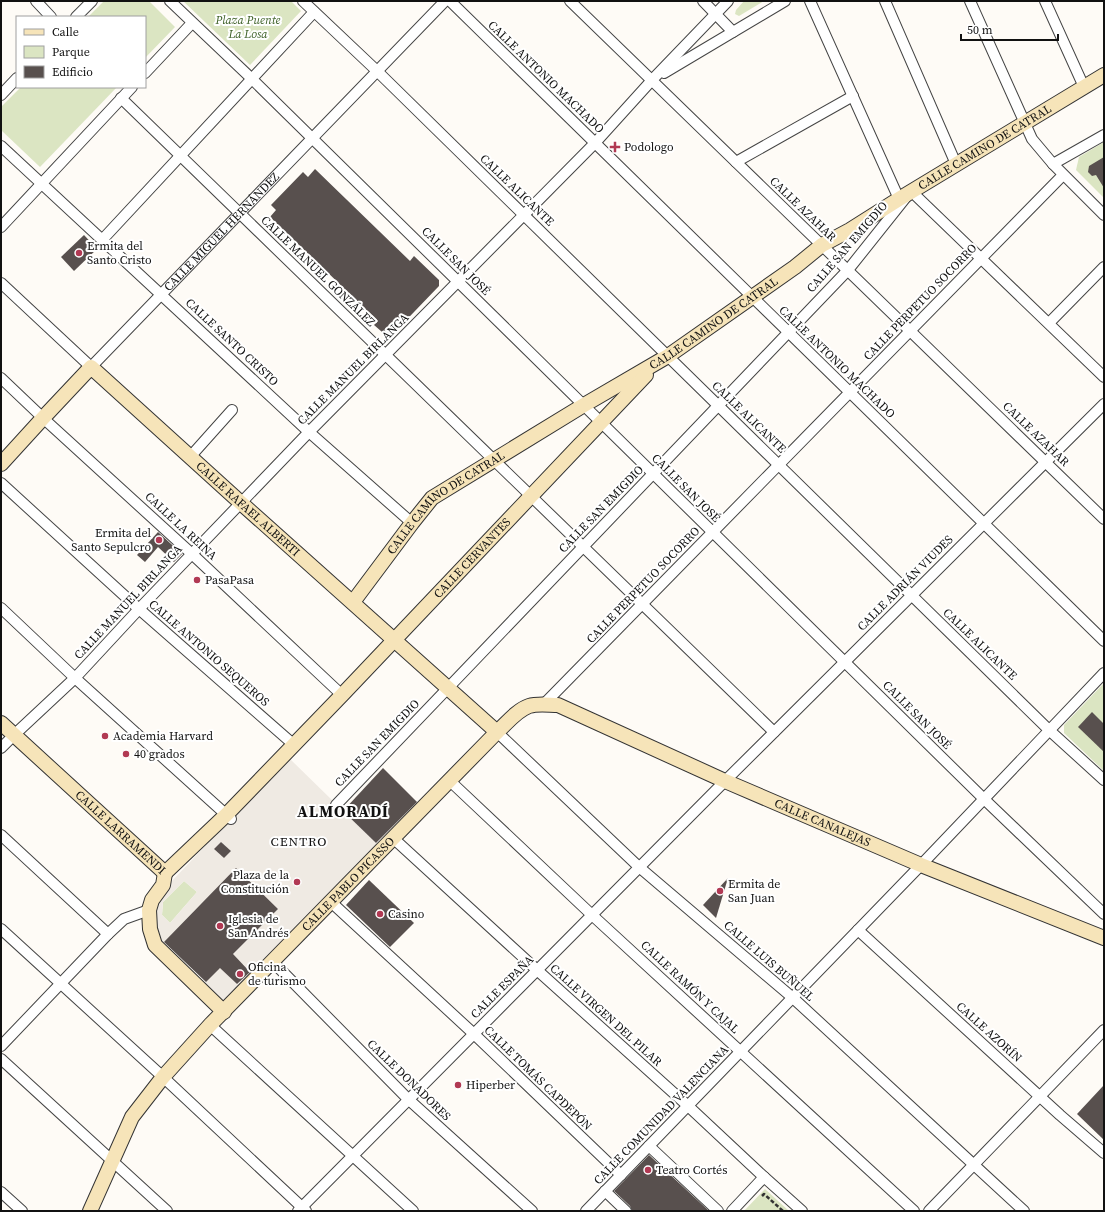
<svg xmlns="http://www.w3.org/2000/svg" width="1105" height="1212" viewBox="0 0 1105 1212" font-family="'Source Serif 4',serif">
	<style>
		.green { fill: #dbe5c2 }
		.plaza { fill: #efeae3; fill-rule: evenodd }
		.building { fill: #58504e }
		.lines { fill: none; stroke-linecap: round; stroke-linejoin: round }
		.street-casing { stroke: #444; stroke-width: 12 }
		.secondary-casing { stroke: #333; stroke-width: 16 }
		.path { stroke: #333; stroke-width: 2.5; stroke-dasharray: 4 2; stroke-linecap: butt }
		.street { stroke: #fff; stroke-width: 10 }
		.secondary { stroke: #f6e4b9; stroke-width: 14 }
		.poi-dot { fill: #b13953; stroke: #fff; stroke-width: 1.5 }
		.labels { text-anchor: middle; stroke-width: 4; stroke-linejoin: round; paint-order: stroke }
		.park-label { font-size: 12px; font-style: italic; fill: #3e6128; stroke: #fff }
		.street-label { font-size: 12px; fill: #111; stroke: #fff }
		.poi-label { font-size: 12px; fill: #111; stroke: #fff; text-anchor: start }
		.neighbourhood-label { font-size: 13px; letter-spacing: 1px; fill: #111; stroke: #fff }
		.district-label { font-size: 16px; font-weight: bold; letter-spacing: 1px; fill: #111; stroke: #fff }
	</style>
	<rect width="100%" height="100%" fill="#fefbf6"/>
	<g class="green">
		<polygon points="104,1 149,1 175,27 145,58 145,17 88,17"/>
		<polygon points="183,1 291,1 301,11 250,65"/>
		<polygon points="744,1 764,1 739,16 735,14 736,10"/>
		<polygon points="21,87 117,87 40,167 1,130 1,107"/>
		<polygon points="1104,142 1104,198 1076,170 1079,157"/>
		<polygon points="1104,683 1104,771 1064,733 1064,725"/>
		<polygon points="184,881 197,892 170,923 162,915 163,902"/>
		<polygon points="765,1189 789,1211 744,1211"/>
	</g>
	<path class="plaza" d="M289,758L378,845L224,1006L158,943L156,912L161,898L170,883ZM221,842L231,851L224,858L214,849ZM236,868L278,909L204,984L163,943ZM184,881L197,892L170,923L162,915L163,902ZM243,964L249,972L237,984L230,977Z"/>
	<g class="building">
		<polygon points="1104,157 1104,188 1096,175 1092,176 1088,172 1089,166"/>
		<polygon points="315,169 410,261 414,256 439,280 439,286 389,338 374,325 378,321 270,217 276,210 271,205 303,172 308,177"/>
		<polygon points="84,235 97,249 74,271 61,257"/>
		<polygon points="158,532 182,554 174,562 158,547 145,562 137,555"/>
		<polygon points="1092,712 1104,724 1104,752 1078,727"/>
		<polygon points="383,768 417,802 376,843 343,811"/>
		<polygon points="221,842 231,851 224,858 214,849"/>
		<polygon points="236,868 278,909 233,954 250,972 237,984 220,968 206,982 164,942"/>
		<polygon points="728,878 716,918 703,905"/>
		<polygon points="369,880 414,923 390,947 346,905"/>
		<polygon points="1104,1085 1104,1140 1077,1114"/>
		<polygon points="649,1155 709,1211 632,1211 630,1206 614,1191"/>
	</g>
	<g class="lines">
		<g class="street-casing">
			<g id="street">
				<polyline points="36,1 51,17"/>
				<polyline points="170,1 252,79 984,799 1104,914"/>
				<polyline points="303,1 377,71 1049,730 1104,780"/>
				<polyline points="450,1 1104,641"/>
				<polyline points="570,1 1104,519"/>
				<polyline points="703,1 733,32"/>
				<polyline points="810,1 899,199"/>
				<polyline points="885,1 956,164"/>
				<polyline points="970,1 1032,139 1053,164 1104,215"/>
				<polyline points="1045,1 1084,87"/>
				<polyline points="76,17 92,1"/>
				<polyline points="145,73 192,23"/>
				<polyline points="664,73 785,1"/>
				<polyline points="1,95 17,78"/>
				<polyline points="121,98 774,732"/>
				<polyline points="1,146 309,432 412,523"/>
				<polyline points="736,162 853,96"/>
				<polyline points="1053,164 1104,135"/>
				<polyline points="1,227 132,87"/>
				<polyline points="102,240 314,12"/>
				<path id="s1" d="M1,283L91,367L445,1"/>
				<polyline points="1049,323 1104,267"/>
				<polyline points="1,378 43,418 192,554 342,695"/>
				<polyline points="190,457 232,410"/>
				<polyline points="1,483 139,609 293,744"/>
				<polyline points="1,608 75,678 231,819"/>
				<polyline points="544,704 1063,175"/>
				<polyline points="497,732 639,867 793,998 1024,1211"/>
				<polyline points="1,748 14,735 75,678 139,609 309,432 595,143 652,80 728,1"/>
				<polyline points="450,781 592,915 914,1211"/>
				<polyline points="336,805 848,270 911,191 1104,377"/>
				<polyline points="1,835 108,934"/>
				<polyline points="393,838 537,970 687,1105 764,1177 802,1211"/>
				<polyline points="331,902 474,1034 621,1175"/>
				<polyline points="1,929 163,1077 306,1211"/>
				<polyline points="858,930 1060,1115 1104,1153"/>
				<polyline points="273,962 408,1099 532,1211"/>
				<polyline points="210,1025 413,1211"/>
				<polyline points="1,1046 108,934 124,919 149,910"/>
				<polyline points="1,1059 167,1211"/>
				<polyline points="649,1146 718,1211"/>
				<polyline points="605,1191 626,1211"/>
				<polyline points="1,1192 22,1211"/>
				<polyline points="298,1211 725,781 1104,404"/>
				<polyline points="586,1211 921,865 1104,673"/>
				<polyline points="732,1211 764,1177"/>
				<polyline points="929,1211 1104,1030"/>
			</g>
		</g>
		<g class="secondary-casing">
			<g id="secondary">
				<path id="s2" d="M1,464L43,418L91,367L241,503L497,732"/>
				<path id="s3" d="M353,602L412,523L432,498L584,405L668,356L795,267L822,245L850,230L899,199L1104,75"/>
				<path id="s4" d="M1,723L165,873"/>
				<path id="s5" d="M165,873L226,815L342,695L646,375"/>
				<polyline points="165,873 163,885 152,900 149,910 150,929 155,945 224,1012"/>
				<path id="s6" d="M90,1211L132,1117L163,1077L210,1025L497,732C507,723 517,710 529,706C538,703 549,705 558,705L725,781L921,865L1104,938"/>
			</g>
		</g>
		<polyline class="path" points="762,1196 764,1194 783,1211"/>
		<use href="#street" class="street"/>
		<use href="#secondary" class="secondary"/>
	</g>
	<g class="poi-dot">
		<path d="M613 141h4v4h4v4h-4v4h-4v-4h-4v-4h4z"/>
		<circle cx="79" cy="253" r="4"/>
		<circle cx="159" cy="540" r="4"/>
		<circle cx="197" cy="580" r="4"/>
		<circle cx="105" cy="736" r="4"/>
		<circle cx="126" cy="754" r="4"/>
		<circle cx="297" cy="882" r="4"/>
		<circle cx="720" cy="891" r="4"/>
		<circle cx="380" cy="914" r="4"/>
		<circle cx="220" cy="926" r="4"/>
		<circle cx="240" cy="974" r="4"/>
		<circle cx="458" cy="1085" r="4"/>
		<circle cx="648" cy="1170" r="4"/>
	</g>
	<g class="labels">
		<g class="park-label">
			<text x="248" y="24">Plaza Puente<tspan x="248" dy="14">La Losa</tspan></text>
		</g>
		<g class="street-label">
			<text transform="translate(546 77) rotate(44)" y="4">CALLE ANTONIO MACHADO</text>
			<text dy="4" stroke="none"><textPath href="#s3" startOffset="786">CALLE CAMINO DE CATRAL</textPath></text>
			<text transform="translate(517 190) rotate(44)" y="4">CALLE ALICANTE</text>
			<text transform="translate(803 209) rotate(44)" y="4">CALLE AZAHAR</text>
			<text dy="4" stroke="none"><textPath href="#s1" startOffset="311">CALLE MIGUEL HERNÁNDEZ</textPath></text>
			<text transform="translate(847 247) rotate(-49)" y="4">CALLE SAN EMIGDIO</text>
			<text transform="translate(456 261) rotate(45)" y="4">CALLE SAN JOSÉ</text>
			<text transform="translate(318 271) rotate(44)" y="4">CALLE MANUEL GONZÁLEZ</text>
			<text transform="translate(920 302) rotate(-46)" y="4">CALLE PERPETUO SOCORRO</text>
			<text dy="4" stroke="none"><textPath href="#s3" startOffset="462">CALLE CAMINO DE CATRAL</textPath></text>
			<text transform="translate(232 342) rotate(43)" y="4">CALLE SANTO CRISTO</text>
			<text transform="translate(837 362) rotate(44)" y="4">CALLE ANTONIO MACHADO</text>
			<text transform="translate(353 369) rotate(-45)" y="4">CALLE MANUEL BIRLANGA</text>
			<text transform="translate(749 417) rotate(44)" y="4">CALLE ALICANTE</text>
			<text transform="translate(1036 434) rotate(44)" y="4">CALLE AZAHAR</text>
			<text transform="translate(686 488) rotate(45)" y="4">CALLE SAN JOSÉ</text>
			<text dy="4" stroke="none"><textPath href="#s3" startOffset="138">CALLE CAMINO DE CATRAL</textPath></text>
			<text dy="4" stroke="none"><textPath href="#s2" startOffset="344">CALLE RAFAEL ALBERTI</textPath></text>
			<text transform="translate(601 509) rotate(-46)" y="4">CALLE SAN EMIGDIO</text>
			<text transform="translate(181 526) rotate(43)" y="4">CALLE LA REINA</text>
			<text dy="4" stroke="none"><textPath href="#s5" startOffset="440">CALLE CERVANTES</textPath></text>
			<text transform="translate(905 583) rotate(-45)" y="4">CALLE ADRIÁN VIUDES</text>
			<text transform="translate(643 585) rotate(-46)" y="4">CALLE PERPETUO SOCORRO</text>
			<text transform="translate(128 602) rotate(-47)" y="4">CALLE MANUEL BIRLANGA</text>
			<text transform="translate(980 644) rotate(44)" y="4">CALLE ALICANTE</text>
			<text transform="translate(209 653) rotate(41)" y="4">CALLE ANTONIO SEQUEROS</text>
			<text transform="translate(917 715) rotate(45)" y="4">CALLE SAN JOSÉ</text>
			<text transform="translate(377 743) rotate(-46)" y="4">CALLE SAN EMIGDIO</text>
			<text dy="4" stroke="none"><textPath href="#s6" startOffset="994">CALLE CANALEJAS</textPath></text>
			<text dy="4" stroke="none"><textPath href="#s4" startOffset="162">CALLE LARRAMENDI</textPath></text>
			<text dy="4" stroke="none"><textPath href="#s6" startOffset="421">CALLE PABLO PICASSO</textPath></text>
			<text transform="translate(769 961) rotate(41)" y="4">CALLE LUIS BUÑUEL</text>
			<text transform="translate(502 987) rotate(-45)" y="4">CALLE ESPAÑA</text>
			<text transform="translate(690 987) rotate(43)" y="4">CALLE RAMÓN Y CAJAL</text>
			<text transform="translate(606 1015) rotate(42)" y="4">CALLE VIRGEN DEL PILAR</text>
			<text transform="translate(989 1032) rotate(42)" y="4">CALLE AZORÍN</text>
			<text transform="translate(538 1078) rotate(44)" y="4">CALLE TOMÁS CAPDEPÓN</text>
			<text transform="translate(409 1080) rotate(44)" y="4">CALLE DONADORES</text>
			<text transform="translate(661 1115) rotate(-46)" y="4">CALLE COMUNIDAD VALENCIANA</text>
		</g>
		<g class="poi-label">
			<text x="624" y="151">Podologo</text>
			<text x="87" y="250">Ermita del<tspan x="87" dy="14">Santo Cristo</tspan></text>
			<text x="151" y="537" text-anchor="end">Ermita del<tspan x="151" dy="14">Santo Sepulcro</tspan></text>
			<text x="205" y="584">PasaPasa</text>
			<text x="113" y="740">Academia Harvard</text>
			<text x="134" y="758">40 grados</text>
			<text x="289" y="879" text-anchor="end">Plaza de la<tspan x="289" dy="14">Constitución</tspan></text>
			<text x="728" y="888">Ermita de<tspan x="728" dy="14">San Juan</tspan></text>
			<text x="388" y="918">Casino</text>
			<text x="228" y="923">Iglesia de<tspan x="228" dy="14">San Andrés</tspan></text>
			<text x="248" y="971">Oficina<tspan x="248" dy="14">de turismo</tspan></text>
			<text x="466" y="1089">Hiperber</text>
			<text x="656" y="1174">Teatro Cortés</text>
		</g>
		<g class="neighbourhood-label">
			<text x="299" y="846">CENTRO</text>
		</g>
		<g class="district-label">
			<text x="343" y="817">ALMORADÍ</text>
		</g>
	</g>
	<rect width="1105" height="1212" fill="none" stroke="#111111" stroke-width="4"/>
	<rect x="16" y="16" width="130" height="72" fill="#ffffff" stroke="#a0a0a0"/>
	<rect x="24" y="29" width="20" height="6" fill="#f6e4b9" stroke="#a0a0a0"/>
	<text x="52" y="36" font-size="12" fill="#111111">Calle</text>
	<rect x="24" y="46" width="20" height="12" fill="#dbe5c2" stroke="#a0a0a0"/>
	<text x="52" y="56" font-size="12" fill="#111111">Parque</text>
	<rect x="24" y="66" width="20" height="12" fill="#58504e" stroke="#a0a0a0"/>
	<text x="52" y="76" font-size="12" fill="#111111">Edificio</text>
	<path d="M961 34v6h97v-6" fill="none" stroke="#111111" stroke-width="2"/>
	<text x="967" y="34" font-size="12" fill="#111111" stroke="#ffffff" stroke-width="3" paint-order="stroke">50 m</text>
</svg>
